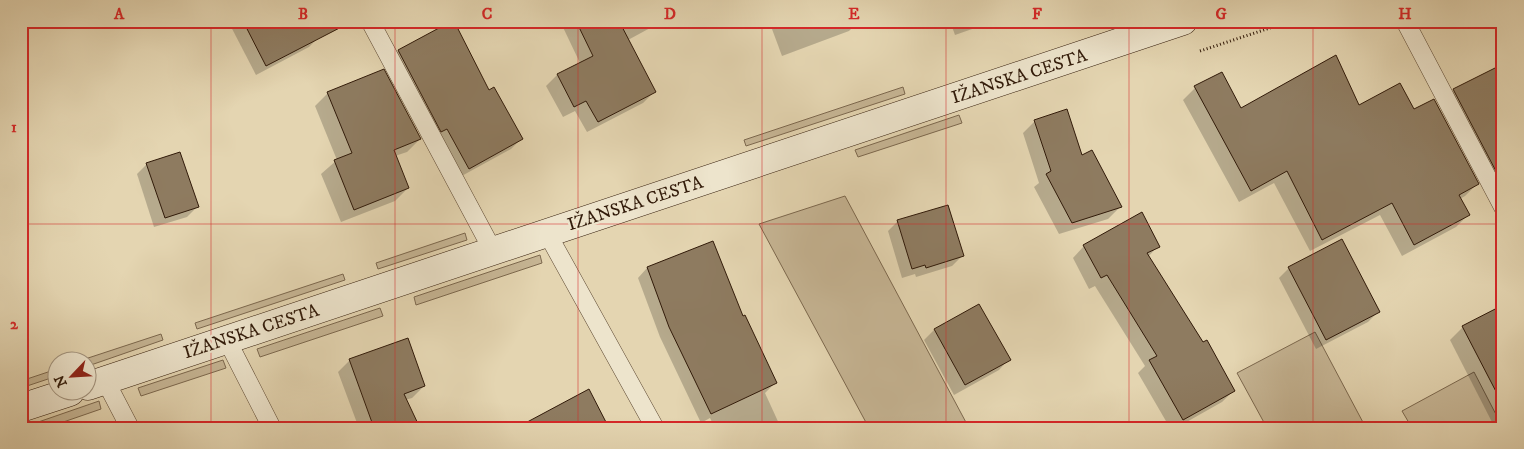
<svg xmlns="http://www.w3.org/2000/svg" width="1524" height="449" viewBox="0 0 1524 449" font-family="'IM FELL DW Pica',serif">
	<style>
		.green { fill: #c6b594; stroke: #7c684e }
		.shadow { fill: #0003 }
		.building { fill: #8e7b60; stroke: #311a09 }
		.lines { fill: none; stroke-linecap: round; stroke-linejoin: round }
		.lane-casing { stroke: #5e4933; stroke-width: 19 }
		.secondary-casing { stroke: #311a09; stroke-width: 29 }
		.path { stroke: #311a09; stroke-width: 3; stroke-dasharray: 1 2.5; stroke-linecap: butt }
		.lane { stroke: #ede4cc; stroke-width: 18 }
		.secondary { stroke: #ede4cc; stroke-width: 28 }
		.grid { fill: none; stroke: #d62828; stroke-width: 1; stroke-opacity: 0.55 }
		.labels { text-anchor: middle; stroke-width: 4.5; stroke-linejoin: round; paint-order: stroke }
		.street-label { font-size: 18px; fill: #311a09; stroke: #ede4cc }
		.neatline { fill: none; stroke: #d62828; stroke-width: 2 }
		.grid-label { font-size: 16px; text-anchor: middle; font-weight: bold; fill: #d62828 }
	</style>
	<rect width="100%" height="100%" fill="#e4d5b1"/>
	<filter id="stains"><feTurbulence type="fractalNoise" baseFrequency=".004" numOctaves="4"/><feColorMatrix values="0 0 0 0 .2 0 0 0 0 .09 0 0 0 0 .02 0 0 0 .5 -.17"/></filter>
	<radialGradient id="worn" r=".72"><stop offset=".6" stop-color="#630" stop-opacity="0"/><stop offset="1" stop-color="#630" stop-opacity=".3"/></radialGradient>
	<g class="green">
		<polygon points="903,87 905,94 746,146 744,140"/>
		<polygon points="959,115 962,123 858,157 855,150"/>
		<polygon points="845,196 969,428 869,428 759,224"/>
		<polygon points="465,233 467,240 378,269 376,263"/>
		<polygon points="540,255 542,263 416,305 414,297"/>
		<polygon points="343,274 345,280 197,329 195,323"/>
		<polygon points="380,308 383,316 260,357 257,349"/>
		<polygon points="1315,332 1366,428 1267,428 1237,373"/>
		<polygon points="161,334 163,340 88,366 88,362 79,361"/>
		<polygon points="223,360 226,368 141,396 138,388"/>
		<polygon points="57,369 57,376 21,388 21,381"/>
		<polygon points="1474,372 1503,428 1412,428 1402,411"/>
		<polygon points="99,401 101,409 46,428 21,428"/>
	</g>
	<g class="shadow">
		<polygon points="228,21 311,21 319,37 309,47 256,75"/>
		<polygon points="560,21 663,21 628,40 654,92 643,103 587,132 575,111 563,117 546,86 557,75 580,63"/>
		<polygon points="769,21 859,21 849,31 782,56"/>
		<polygon points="950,21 995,21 955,35"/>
		<polygon points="453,22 489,92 521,139 511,149 458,178 388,61 398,51"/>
		<polygon points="1503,66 1503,176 1488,184 1444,101 1454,90"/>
		<polygon points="1195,88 1241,110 1359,106 1413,111 1477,184 1465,196 1460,199 1468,215 1456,227 1402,256 1380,215 1310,251 1274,183 1239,202 1183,100"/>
		<polygon points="328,93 420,139 407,152 395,156 408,188 395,201 341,222 321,174 337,160 315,106"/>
		<polygon points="1035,121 1081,157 1120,207 1108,219 1059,234 1034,187 1039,183 1023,133"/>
		<polygon points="147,164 197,207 187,217 154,227 137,174"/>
		<polygon points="898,221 962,256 952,266 916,277 915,274 902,278 888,231"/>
		<polygon points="713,243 743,318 776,382 765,393 781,428 715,428 710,418 701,423 660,337 638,278 647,268"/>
		<polygon points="1084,246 1158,246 1148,257 1234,390 1222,402 1176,428 1170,428 1138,373 1145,366 1095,286 1089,289 1073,258"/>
		<polygon points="1289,268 1378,312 1368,322 1316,349 1279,278"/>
		<polygon points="978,305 1009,359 999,370 954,395 924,340 934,330"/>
		<polygon points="1503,306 1503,428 1495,428 1450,340 1463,327"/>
		<polygon points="350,360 424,386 412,398 405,400 419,428 346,428 357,423 338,372"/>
	</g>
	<g class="building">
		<polygon points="243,21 353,21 266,66"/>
		<polygon points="452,21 454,21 489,90 494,87 523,139 469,169 447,129 441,132 398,50"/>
		<polygon points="576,21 619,21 656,92 598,122 586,101 574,107 557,74 593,56"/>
		<polygon points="1336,55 1359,105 1400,83 1414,109 1434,99 1479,184 1459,195 1470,215 1414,245 1392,203 1322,240 1287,171 1251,191 1194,86 1222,72 1241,108"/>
		<polygon points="1503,64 1503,172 1498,175 1453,89"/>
		<polygon points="384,69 421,139 394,150 409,188 354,210 334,160 352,153 327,92"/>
		<polygon points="1067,109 1082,155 1092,150 1122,207 1072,223 1046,174 1051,171 1034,120"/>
		<polygon points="180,152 199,207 165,218 146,163"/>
		<polygon points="948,205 964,256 926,268 925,265 912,269 897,220"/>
		<polygon points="1142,212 1160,247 1147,253 1203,342 1207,340 1235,391 1183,420 1149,360 1157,356 1107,275 1101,278 1083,245"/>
		<polygon points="1342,239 1380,312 1326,340 1288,267"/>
		<polygon points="713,241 743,316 745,315 777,383 711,414 669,327 647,267"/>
		<polygon points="979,304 1011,360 965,385 934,329"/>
		<polygon points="1503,305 1503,405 1462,326"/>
		<polygon points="408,338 425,386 404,394 420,428 374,428 349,359"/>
		<polygon points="589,389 609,428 516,428"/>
	</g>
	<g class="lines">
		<g class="lane-casing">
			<g id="lane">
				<polyline points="370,21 493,251"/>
				<polyline points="1405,21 1503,207"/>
				<polyline points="547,233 655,428"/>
				<polyline points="227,340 272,428"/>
				<polyline points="105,380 130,428"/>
			</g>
		</g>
		<g class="secondary-casing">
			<g id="secondary">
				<polyline points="88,386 1183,21"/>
				<polyline points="21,408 70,392"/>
			</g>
		</g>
		<polyline class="path" points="1200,51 1291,21"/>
		<use href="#lane" class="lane"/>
		<use href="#secondary" class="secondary"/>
	</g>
	<path class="grid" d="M211,21V428M395,21V428M578,21V428M762,21V428M946,21V428M1129,21V428M1313,21V428M21,224H1503"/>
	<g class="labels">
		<g class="street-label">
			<text transform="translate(1019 76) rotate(-18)" y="6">IŽANSKA CESTA</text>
			<text transform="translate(635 203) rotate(-18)" y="6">IŽANSKA CESTA</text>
			<text transform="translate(251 331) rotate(-18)" y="6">IŽANSKA CESTA</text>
		</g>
	</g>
	<rect width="1524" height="449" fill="none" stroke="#e4d5b1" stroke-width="55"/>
	<g transform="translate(72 376) rotate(245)"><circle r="24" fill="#ede4cc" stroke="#a2937e"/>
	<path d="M0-4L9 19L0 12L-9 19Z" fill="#8f2418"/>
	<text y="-8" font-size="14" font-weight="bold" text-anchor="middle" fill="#311a09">N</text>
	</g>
	<rect x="28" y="28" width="1468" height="394" class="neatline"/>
	<g class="grid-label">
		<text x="119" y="19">A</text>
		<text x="303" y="19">B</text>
		<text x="487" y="19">C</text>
		<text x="670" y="19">D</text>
		<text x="854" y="19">E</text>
		<text x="1037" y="19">F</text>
		<text x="1221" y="19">G</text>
		<text x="1405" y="19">H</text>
		<text x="14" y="132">1</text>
		<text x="14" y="329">2</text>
	</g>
	<rect width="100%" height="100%" filter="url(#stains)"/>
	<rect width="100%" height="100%" fill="url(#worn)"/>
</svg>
